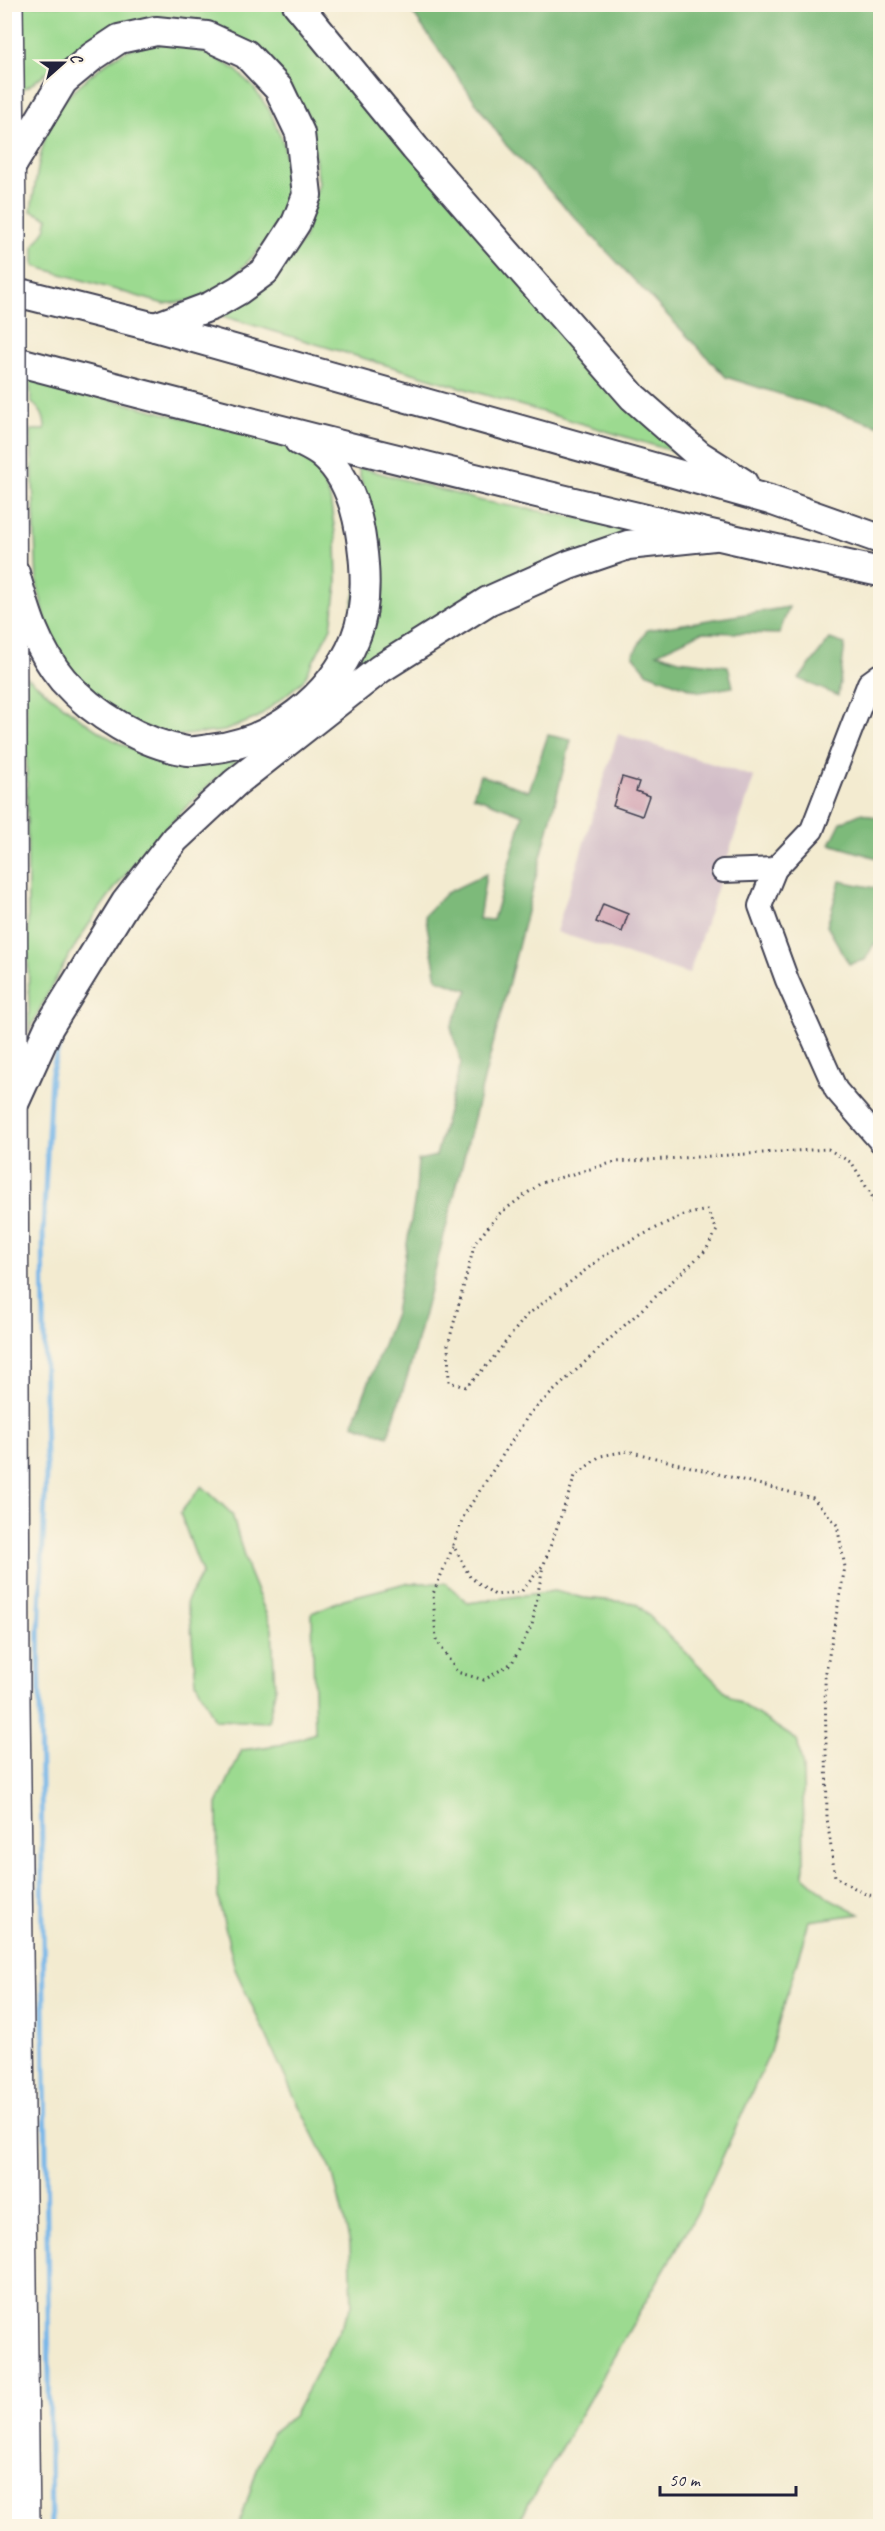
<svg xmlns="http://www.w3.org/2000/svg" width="885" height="2531" viewBox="0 0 885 2531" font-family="Caveat,sans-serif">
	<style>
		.industrial { fill: #d2bdc8 }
		.green { fill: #9cda90; stroke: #5f7e66; stroke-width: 1.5 }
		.forest { fill: #7dba7a; stroke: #506e5a; stroke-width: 1.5 }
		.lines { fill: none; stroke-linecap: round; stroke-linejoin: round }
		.stream { stroke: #75b6e9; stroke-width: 5 }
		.building { fill: #d09fb0 }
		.minor-casing { stroke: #414051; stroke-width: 26 }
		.major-casing { stroke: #414051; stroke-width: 32 }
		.highway-casing { stroke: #414051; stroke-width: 36 }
		.path { stroke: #414051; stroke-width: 3; stroke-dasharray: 1.5 4.5; stroke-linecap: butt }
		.minor { stroke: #fff; stroke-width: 22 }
		.major { stroke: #fff; stroke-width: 28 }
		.highway { stroke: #fff; stroke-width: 33 }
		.highway-bridge-casing { stroke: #414051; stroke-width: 36; stroke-linecap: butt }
		.highway-bridge { stroke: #fff; stroke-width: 33 }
	</style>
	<rect width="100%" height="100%" fill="#fcf5e5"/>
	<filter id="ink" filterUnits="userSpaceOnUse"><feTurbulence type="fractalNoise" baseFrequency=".0167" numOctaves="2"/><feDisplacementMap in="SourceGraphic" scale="12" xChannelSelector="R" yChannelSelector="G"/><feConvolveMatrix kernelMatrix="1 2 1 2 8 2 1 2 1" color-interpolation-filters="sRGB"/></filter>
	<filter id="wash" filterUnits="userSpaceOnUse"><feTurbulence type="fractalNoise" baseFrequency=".008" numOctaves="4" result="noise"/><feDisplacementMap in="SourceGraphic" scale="24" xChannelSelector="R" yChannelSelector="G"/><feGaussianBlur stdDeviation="1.35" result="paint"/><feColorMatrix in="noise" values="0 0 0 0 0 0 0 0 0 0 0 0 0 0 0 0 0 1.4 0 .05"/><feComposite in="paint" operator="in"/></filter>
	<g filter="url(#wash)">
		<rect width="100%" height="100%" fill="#f3ebd0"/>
		<polygon class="industrial" points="618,734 754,777 689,974 556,932"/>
		<g class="green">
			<polygon points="17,5 285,5 679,453 216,314 273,277 303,241 319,183 308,116 279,69 124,27 91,38 29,86 18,91"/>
			<path d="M152,43L181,45L209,54L235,69L253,87L270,111L284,145L288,197L270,238L231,280L195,300L164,304L34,266V245L45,230L48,218L31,211C36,180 40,146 53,116C62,97 106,60 126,51C134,47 144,45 152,43Z"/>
			<path d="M30,379L278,442L306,457L319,473L330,498L336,540L337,585L331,627L303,681L257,718L224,731L175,736L133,724L80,685L53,650L37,584L31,430H45C45,416 41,410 31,402Z"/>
			<polygon points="358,467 482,501 664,533 520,571 423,625 376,657 333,692 371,521"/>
			<path d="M26,676C73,713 119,757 182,760C203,761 226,756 246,753C152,831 80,920 29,1032Z"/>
			<polygon points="202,1486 232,1514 248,1570 272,1628 275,1691 268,1722 215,1720 196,1682 190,1617 186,1603 202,1573 180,1513"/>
			<polygon points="406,1583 446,1583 468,1603 554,1591 584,1598 636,1603 731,1697 797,1740 803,1768 804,1876 829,1898 860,1914 809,1921 769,2055 697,2213 516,2526 239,2526 257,2469 271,2433 293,2416 352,2306 350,2243 332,2171 292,2092 235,1969 218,1898 217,1804 242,1750 285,1744 315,1733 312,1613 344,1599"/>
		</g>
		<g class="forest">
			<polygon points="407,5 880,5 880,426 726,377 506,145"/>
			<polygon points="789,607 779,634 702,632 657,653 679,660 728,666 733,687 700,692 648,673 633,655 647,630"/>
			<polygon points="830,639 845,644 838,696 799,679"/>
			<polygon points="548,735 571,740 410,1368 388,1436 353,1424 395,1313 416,1192 418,1160 436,1156 461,1063 451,1027 468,990 437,979 425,915 446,893 486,874 479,919 493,920 523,815 473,796 480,775 529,791"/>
			<polygon points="862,813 880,819 880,859 830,844 841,822"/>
			<polygon points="840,881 880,889 880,945 874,944 865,960 849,964 827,926"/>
		</g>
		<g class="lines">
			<polyline class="stream" points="51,2526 39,1633 46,1473 43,1231 51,1076 64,1027"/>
		</g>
		<g id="blocks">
			<g class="building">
				<polygon points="622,777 639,782 636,791 649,796 642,816 613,806"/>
				<polygon points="603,904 628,914 622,932 596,922"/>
			</g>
		</g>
	</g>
	<g filter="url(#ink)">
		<use href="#blocks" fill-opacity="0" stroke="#414051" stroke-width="1.5"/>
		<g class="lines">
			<g class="minor-casing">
				<g id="minor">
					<polyline points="775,869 760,906 787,980 836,1090 880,1141"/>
					<polyline points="723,871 775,869 812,830 869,683 880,675"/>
				</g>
			</g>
			<g class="major-casing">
				<g id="major">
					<polyline points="297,4 415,148 633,397 699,455 743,483"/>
					<polyline points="8,172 63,81 92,57 119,39 156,31 207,36 246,54 279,89 300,133 307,195 296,223 265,271 239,290 211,306 155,327"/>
					<polyline points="4,289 155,327 770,500 880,539"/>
					<path d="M4,358C295,435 587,508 880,572"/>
					<path d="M15,573C26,612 36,648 63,680C93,714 142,744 187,751C194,752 202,750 210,749C272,743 331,697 355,639C367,610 366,575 362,545C358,513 348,476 323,455C316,449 307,445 299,441"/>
					<polyline points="13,1106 49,1027 126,902 175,839 235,783 380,669 488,601 569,565 628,545 714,536"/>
				</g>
			</g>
			<g class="highway-casing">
				<g id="highway">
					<polyline points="6,4 9,217"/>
					<polyline points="9,414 13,1702 23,2526"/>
				</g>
			</g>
			<g class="path">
				<polyline points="880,1232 873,1198 852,1163 828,1149 615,1162 541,1183 499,1214 475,1243 448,1345 449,1382 466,1387 490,1362 526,1316 609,1252 680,1216 707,1210 717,1230 706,1250 530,1413 464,1515 453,1545 470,1577 495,1595 521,1592 544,1564 575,1476 600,1456 628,1451 813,1498 837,1525 845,1567 825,1677 827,1818 835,1877 867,1895 880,1896"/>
				<polyline points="453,1547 433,1594 436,1639 457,1672 484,1680 512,1663 532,1625 543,1566"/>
			</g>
			<use href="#minor" class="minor"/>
			<use href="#major" class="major"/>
			<use href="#highway" class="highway"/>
			<g class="highway-bridge-casing">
				<polyline id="highway-bridge" points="9,414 9,217"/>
			</g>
			<use href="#highway-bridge" class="highway-bridge"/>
		</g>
	</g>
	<rect width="885" height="2531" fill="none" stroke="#fcf5e5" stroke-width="24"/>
	<g transform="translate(63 63) rotate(69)" stroke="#fcf5e5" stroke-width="4.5" paint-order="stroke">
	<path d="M0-4.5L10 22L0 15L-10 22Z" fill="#22223b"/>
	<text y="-9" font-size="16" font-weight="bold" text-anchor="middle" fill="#22223b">С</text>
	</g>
	<path d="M660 2486v9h136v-9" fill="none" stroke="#22223b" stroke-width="3"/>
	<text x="669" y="2486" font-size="18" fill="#22223b" stroke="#fcf5e5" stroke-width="4.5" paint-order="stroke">50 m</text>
</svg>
